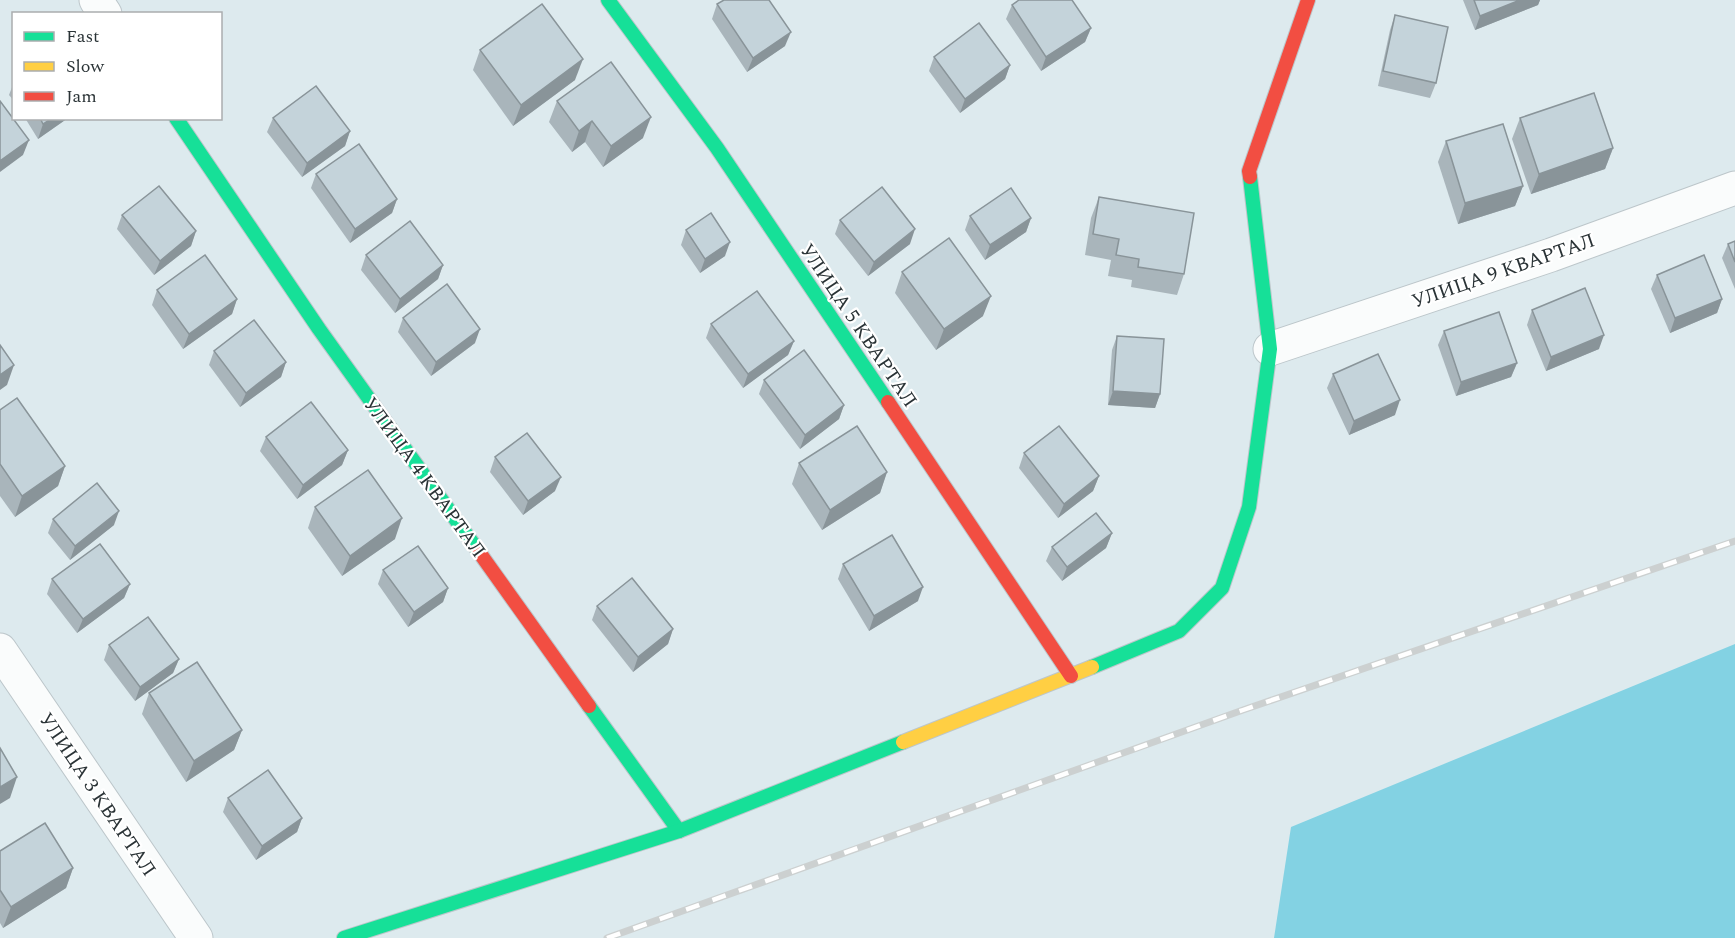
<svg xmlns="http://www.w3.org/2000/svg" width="1735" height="938" viewBox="0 0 1735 938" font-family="Spectral,serif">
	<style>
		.forest { fill: #83d2e3 }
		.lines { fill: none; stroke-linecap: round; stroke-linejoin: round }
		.street-casing { stroke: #bcc6ca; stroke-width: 35 }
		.fast-casing { stroke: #bcc6ca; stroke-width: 16 }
		.slow-casing { stroke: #bcc6ca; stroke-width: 16 }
		.jam-casing { stroke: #bcc6ca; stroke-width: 16 }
		.street { stroke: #fafcfc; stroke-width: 33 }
		.fast { stroke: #16e098; stroke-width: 14 }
		.slow { stroke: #ffcf43; stroke-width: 14 }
		.jam { stroke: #f24e42; stroke-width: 14 }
		.rail-casing { stroke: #ccd0d0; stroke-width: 7 }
		.rail { stroke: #fff; stroke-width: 4.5; stroke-dasharray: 14; stroke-linecap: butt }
		.wall { fill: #a9b5bb }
		.shaded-wall { fill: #899499 }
		.building { fill: #c4d3da; stroke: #899499; stroke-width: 1.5 }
		.labels { text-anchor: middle; stroke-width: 4.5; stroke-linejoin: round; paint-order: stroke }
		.street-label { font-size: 20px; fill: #2a3336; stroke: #fff }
	</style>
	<rect width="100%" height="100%" fill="#ddeaee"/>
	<polygon class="forest" points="1735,644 1735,938 1274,938 1291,827"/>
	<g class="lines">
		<g class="street-casing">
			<g id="street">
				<polyline points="96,0 105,14"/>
				<polyline points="1270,349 1551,255 1735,188"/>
				<polyline points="0,650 196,938"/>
			</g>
		</g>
		<g class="fast-casing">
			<g id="fast">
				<polyline points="608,0 717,148 888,402"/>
				<polyline points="176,118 319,329 479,552"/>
				<polyline points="1092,667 1179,631 1222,588 1249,507 1270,349 1250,177"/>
				<polyline points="589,706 679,831"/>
				<polyline points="344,938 679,831 903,742"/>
			</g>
		</g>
		<g class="slow-casing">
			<polyline id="slow" points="903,742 1092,667"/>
		</g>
		<g class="jam-casing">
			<g id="jam">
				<polyline points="1250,177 1249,171 1308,0"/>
				<polyline points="888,402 1071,676"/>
				<polyline points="479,552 589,706"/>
			</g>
		</g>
		<use href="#street" class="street"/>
		<use href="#fast" class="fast"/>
		<use href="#slow" class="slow"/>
		<use href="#jam" class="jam"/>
		<g class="rail-casing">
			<polyline id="rail" points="607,938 1243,710 1735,541"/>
		</g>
		<use href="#rail" class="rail"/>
	</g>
	<g class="wall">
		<polygon points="1463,0 1540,0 1538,5 1475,30"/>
		<polygon points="717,4 785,46 747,72 712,19"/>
		<polygon points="1012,5 1091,28 1085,42 1041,71 1006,19"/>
		<polygon points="1395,15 1436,83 1430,98 1378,86 1390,30"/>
		<polygon points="480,50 575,80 513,126 473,70"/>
		<polygon points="934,57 1010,65 1005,79 960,113 929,71"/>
		<polygon points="14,82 14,101 9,95"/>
		<polygon points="557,101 643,138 603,167 585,142 572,152 549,122"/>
		<polygon points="25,118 68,118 38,139"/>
		<polygon points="273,118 350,131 345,146 302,177 267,132"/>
		<polygon points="1520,118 1613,148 1605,169 1531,194 1512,139"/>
		<polygon points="1446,141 1523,186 1515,206 1458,224 1438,162"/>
		<polygon points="316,174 397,199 392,213 350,243 311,188"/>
		<polygon points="1099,197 1184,274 1177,295 1131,287 1132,280 1108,276 1111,260 1085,255 1091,218"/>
		<polygon points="122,215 196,231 191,246 154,275 117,229"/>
		<polygon points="970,216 1031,218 1026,232 985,260 965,230"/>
		<polygon points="840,220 910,244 868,276 835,234"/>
		<polygon points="686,230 725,256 700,273 681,245"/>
		<polygon points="1735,241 1735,289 1722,258 1728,244"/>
		<polygon points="366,255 443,265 438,279 395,313 361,270"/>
		<polygon points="902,272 983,316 936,350 895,293"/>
		<polygon points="1657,275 1722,299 1717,313 1670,333 1651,289"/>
		<polygon points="157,290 237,299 232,314 183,349 152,305"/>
		<polygon points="1532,310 1599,349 1546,371 1527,325"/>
		<polygon points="403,318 475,343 431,376 398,332"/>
		<polygon points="711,324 794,341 788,355 743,388 706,338"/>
		<polygon points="1444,331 1517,363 1511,377 1456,396 1438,345"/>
		<polygon points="1117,336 1160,394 1155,408 1108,405 1112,350"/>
		<polygon points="214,351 286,362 281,377 240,407 209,365"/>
		<polygon points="1333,374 1395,415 1349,435 1327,388"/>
		<polygon points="764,380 844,405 839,419 800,449 759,394"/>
		<polygon points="0,410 65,466 58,486 15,517 0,496"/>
		<polygon points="266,437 348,450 342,465 297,499 260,451"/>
		<polygon points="1024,453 1099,476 1093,491 1058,518 1019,468"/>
		<polygon points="495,457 555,491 523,515 490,472"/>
		<polygon points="799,463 887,472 880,493 822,530 792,484"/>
		<polygon points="315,507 395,539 342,576 308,528"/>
		<polygon points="53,519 114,525 70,560 48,533"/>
		<polygon points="1112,533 1106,548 1062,581 1046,561 1052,547"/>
		<polygon points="843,564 918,601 869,631 838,579"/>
		<polygon points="383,570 448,588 443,602 408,627 378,584"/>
		<polygon points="52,579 130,584 124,598 77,633 47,594"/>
		<polygon points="597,606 673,629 668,644 633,672 592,620"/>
		<polygon points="109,645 179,659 173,673 135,701 104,660"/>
		<polygon points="149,693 242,730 234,750 186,782 142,714"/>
		<polygon points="228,798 302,818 297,832 256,860 223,812"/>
		<polygon points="0,851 73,868 66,888 3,928 0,923"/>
	</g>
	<g class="shaded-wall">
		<polygon points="1520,0 1540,0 1538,5 1475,30 1480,16"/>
		<polygon points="1091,28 1085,42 1041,71 1046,57"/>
		<polygon points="791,32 785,46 747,72 753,58"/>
		<polygon points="583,59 575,80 513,126 521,105"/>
		<polygon points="1010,65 1005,79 960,113 965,99"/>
		<polygon points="651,117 643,138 603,167 611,146"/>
		<polygon points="52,118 68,118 38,139 43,124"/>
		<polygon points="592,121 585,142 572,152 579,131"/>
		<polygon points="350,131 345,146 302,177 307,163"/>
		<polygon points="29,140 23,155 0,172 0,161"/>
		<polygon points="1613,148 1605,169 1531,194 1539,174"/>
		<polygon points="1523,186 1515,206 1458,224 1465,203"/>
		<polygon points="397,199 392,213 350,243 355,229"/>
		<polygon points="1031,218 1026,232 985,260 990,245"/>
		<polygon points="915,229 910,244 868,276 874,262"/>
		<polygon points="196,231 191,246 154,275 160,261"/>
		<polygon points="730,242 725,256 700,273 705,259"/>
		<polygon points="443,265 438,279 395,313 400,299"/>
		<polygon points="991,296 983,316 936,350 944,329"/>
		<polygon points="237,299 232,314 183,349 189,334"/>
		<polygon points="1722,299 1717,313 1670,333 1675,318"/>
		<polygon points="480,329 475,343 431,376 436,362"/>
		<polygon points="1604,335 1599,349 1546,371 1551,357"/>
		<polygon points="794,341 788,355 743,388 748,374"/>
		<polygon points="286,362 281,377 240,407 246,393"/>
		<polygon points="1517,363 1511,377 1456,396 1461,382"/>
		<polygon points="14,365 7,385 0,390 0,375"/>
		<polygon points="1113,391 1160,394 1155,408 1108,405"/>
		<polygon points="1400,400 1395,415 1349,435 1354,421"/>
		<polygon points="844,405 839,419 800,449 805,435"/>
		<polygon points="348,450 342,465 297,499 303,485"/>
		<polygon points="65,466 58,486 15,517 22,496"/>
		<polygon points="887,472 880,493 822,530 830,510"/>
		<polygon points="1099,476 1093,491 1058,518 1064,504"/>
		<polygon points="561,477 555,491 523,515 528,501"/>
		<polygon points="119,511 114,525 70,560 75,546"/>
		<polygon points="402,518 395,539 342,576 350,556"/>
		<polygon points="1112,533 1106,548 1062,581 1067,567"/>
		<polygon points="130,584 124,598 77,633 83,619"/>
		<polygon points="923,587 918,601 869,631 874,616"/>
		<polygon points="448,588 443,602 408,627 414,612"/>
		<polygon points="673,629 668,644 633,672 638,657"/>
		<polygon points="179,659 173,673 135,701 140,687"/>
		<polygon points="242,730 234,750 186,782 194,761"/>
		<polygon points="17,777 10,798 0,804 0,787"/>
		<polygon points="302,818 297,832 256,860 262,846"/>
		<polygon points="73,868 66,888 3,928 11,907"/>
	</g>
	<g class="building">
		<polygon points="724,0 769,0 791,32 753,58 717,4"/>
		<polygon points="1019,0 1072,0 1091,28 1046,57 1012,5"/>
		<polygon points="1474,0 1520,0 1480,16"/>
		<polygon points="542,4 583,59 521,105 480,50"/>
		<polygon points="1395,15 1448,27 1436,83 1383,71"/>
		<polygon points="979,23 1010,65 965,99 934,57"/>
		<polygon points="611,62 651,117 611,146 592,121 579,131 557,101"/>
		<polygon points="316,86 350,131 307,163 273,118"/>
		<polygon points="1594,93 1613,148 1539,174 1520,118"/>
		<polygon points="0,101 29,140 0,161"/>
		<polygon points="40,118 52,118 43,124"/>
		<polygon points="1503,124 1523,186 1465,203 1446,141"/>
		<polygon points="359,144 397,199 355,229 316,174"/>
		<polygon points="159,186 196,231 160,261 122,215"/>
		<polygon points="882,187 915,229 874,262 840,220"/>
		<polygon points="1011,188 1031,218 990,245 970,216"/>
		<polygon points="1099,197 1194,213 1184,274 1138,267 1139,259 1116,255 1119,239 1093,234"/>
		<polygon points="711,213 730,242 705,259 686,230"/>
		<polygon points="410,221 443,265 400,299 366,255"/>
		<polygon points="949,238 991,296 944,329 902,272"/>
		<polygon points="1735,241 1735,262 1728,244"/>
		<polygon points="205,255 237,299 189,334 157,290"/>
		<polygon points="1704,255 1722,299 1675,318 1657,275"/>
		<polygon points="447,284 480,329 436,362 403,318"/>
		<polygon points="1585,288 1604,335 1551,357 1532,310"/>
		<polygon points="757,291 794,341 748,374 711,324"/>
		<polygon points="1499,312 1517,363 1461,382 1444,331"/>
		<polygon points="254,320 286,362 246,393 214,351"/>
		<polygon points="1117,336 1164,339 1160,394 1113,391"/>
		<polygon points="0,345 14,365 0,375"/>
		<polygon points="804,350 844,405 805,435 764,380"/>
		<polygon points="1378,354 1400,400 1354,421 1333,374"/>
		<polygon points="17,398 65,466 22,496 0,464 0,410"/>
		<polygon points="311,402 348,450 303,485 266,437"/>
		<polygon points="857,426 887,472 830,510 799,463"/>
		<polygon points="1059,426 1099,476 1064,504 1024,453"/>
		<polygon points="527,433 561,477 528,501 495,457"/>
		<polygon points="368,470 402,518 350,556 315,507"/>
		<polygon points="97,483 119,511 75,546 53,519"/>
		<polygon points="1096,513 1112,533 1067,567 1052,547"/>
		<polygon points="892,535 923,587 874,616 843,564"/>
		<polygon points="100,544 130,584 83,619 52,579"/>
		<polygon points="418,546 448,588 414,612 383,570"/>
		<polygon points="632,578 673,629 638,657 597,606"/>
		<polygon points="148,617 179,659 140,687 109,645"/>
		<polygon points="197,662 242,730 194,761 149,693"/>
		<polygon points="0,748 17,777 0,787"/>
		<polygon points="268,770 302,818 262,846 228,798"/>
		<polygon points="45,823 73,868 11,907 0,890 0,851"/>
	</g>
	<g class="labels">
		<g class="street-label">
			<text transform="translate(1503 270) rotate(-19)" y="7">УЛИЦА 9 КВАРТАЛ</text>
			<text transform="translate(859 325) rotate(56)" y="7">УЛИЦА 5 КВАРТАЛ</text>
			<text transform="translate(425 477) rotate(54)" y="7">УЛИЦА 4 КВАРТАЛ</text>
			<text transform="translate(98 794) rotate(56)" y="7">УЛИЦА 3 КВАРТАЛ</text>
		</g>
	</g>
	<rect x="12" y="12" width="210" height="108" fill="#ffffff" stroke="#aaadaf" stroke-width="1.5"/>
	<rect x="24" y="32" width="30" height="9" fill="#16e098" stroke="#aaadaf" stroke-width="1.5"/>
	<text x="66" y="42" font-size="18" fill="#2a3336">Fast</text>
	<rect x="24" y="62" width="30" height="9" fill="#ffcf43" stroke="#aaadaf" stroke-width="1.5"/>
	<text x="66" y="72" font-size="18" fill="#2a3336">Slow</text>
	<rect x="24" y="92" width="30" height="9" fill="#f24e42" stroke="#aaadaf" stroke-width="1.5"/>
	<text x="66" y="102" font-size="18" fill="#2a3336">Jam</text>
</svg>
